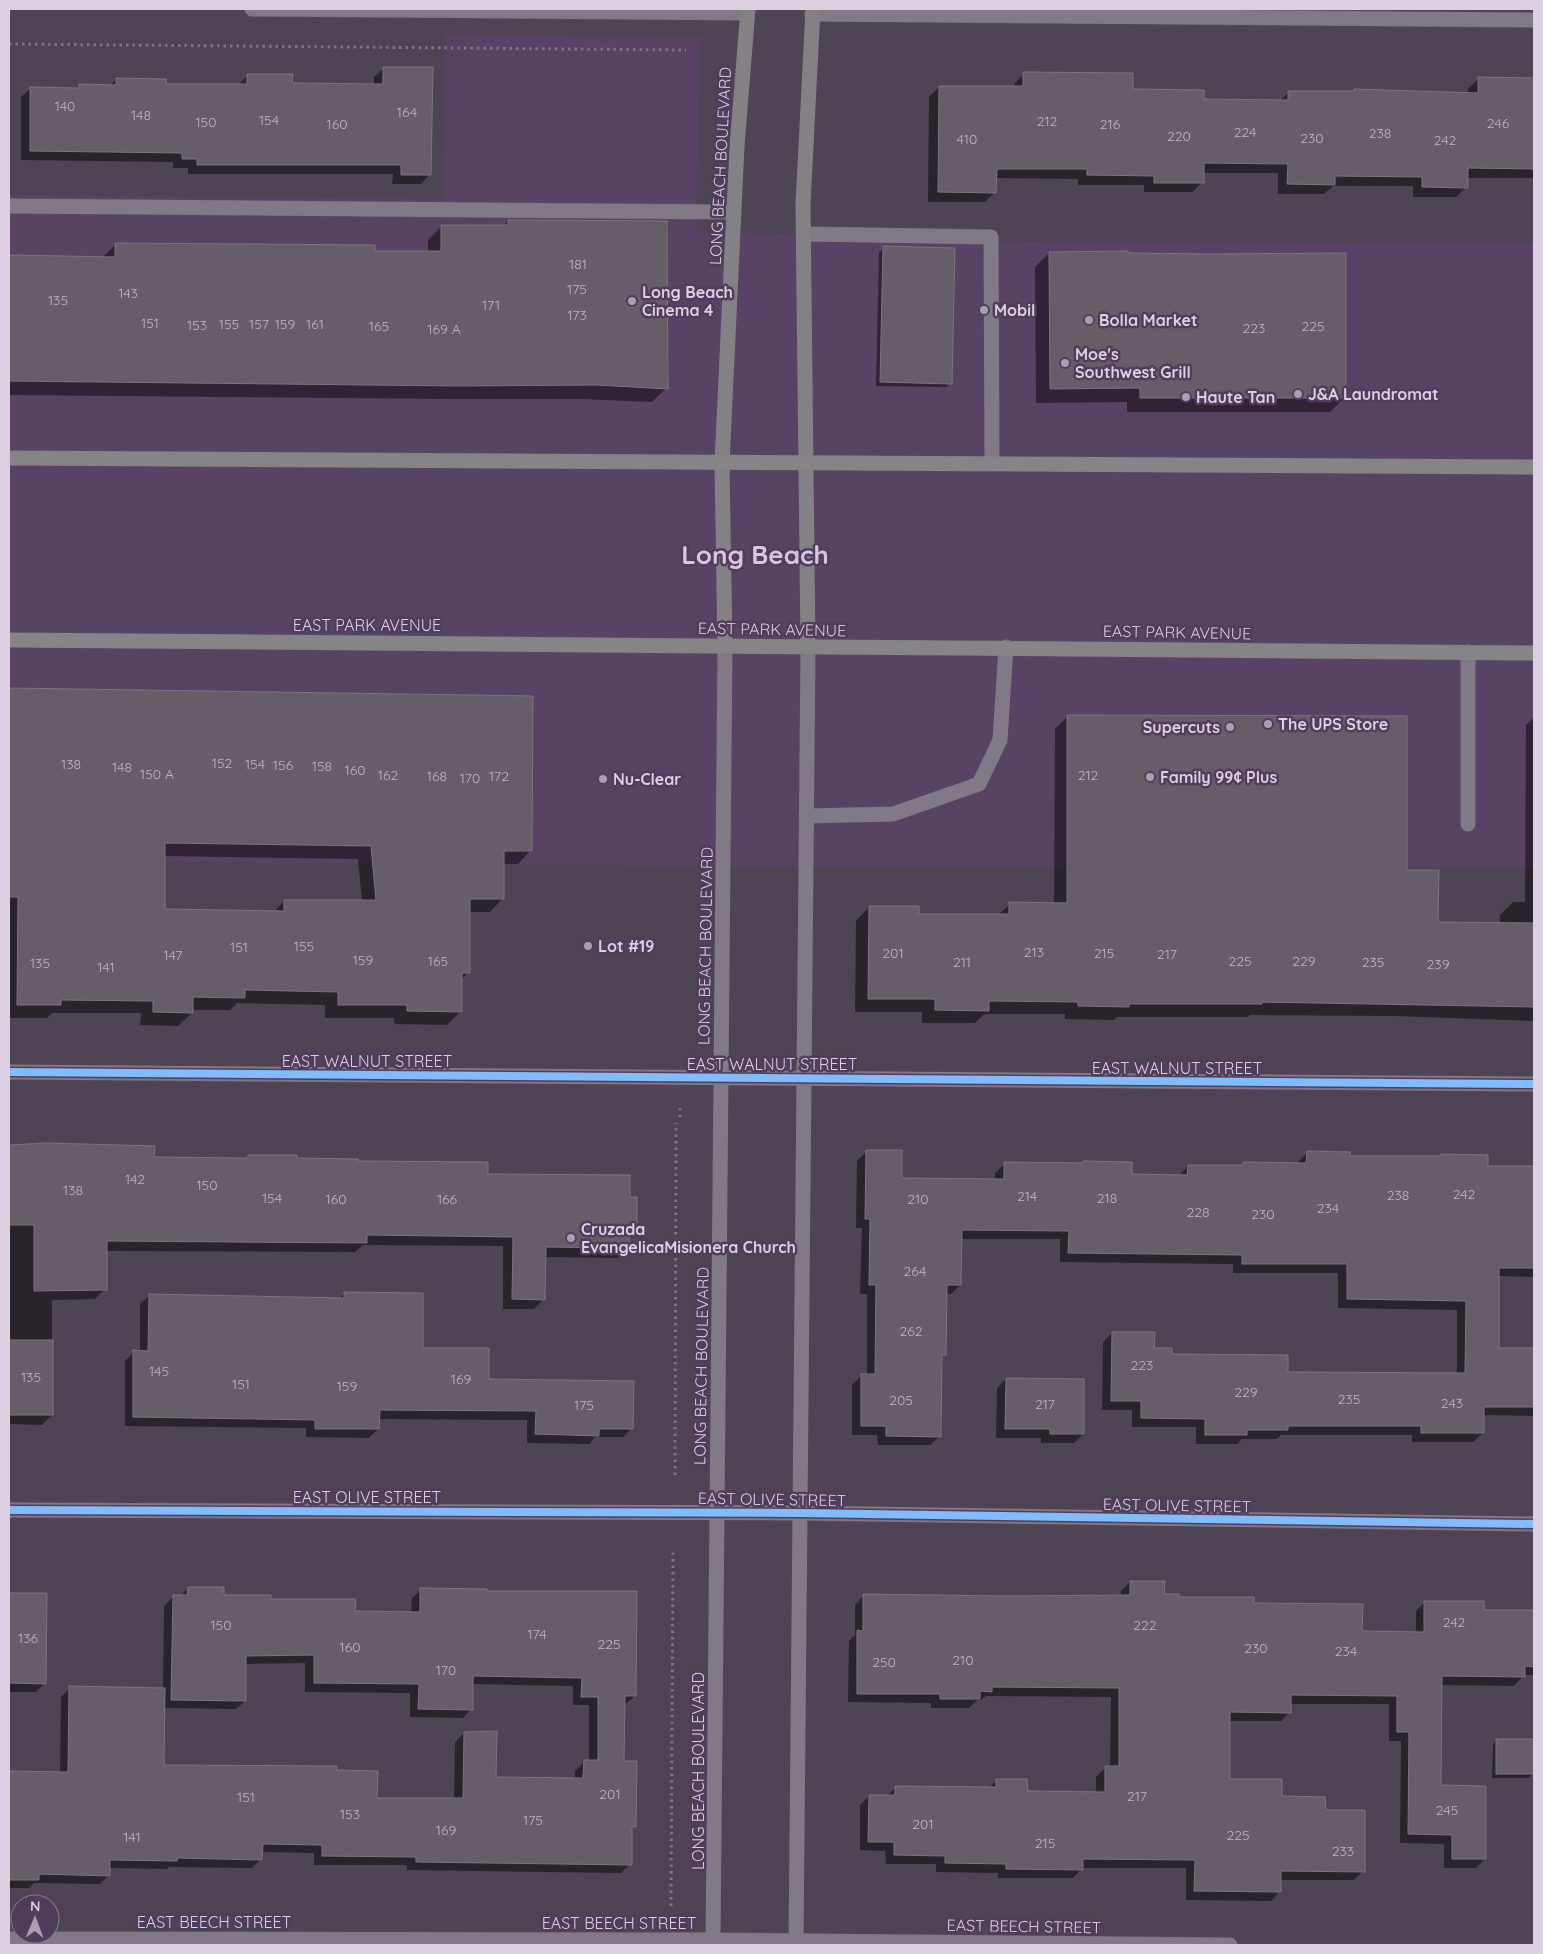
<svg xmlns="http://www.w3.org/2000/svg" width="1543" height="1954" viewBox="0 0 1543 1954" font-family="Quicksand,sans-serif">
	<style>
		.built { fill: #584364 }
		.shadow { fill: #0007; fill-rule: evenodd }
		.building { fill: #675d68; stroke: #7e7480; fill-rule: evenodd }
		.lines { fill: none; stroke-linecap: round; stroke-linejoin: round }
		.path { stroke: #7d7580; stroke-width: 3; stroke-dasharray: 2.5 4; stroke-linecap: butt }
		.service { stroke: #817985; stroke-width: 15 }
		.minor { stroke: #817985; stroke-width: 15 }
		.primary { stroke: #848186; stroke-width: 15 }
		.trunk { stroke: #868486; stroke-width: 15 }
		.cycleway-casing { stroke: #503d5b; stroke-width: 11 }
		.cycleway { stroke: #80bcff; stroke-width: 8 }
		.poi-dot { fill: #aa9fb0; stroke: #503d5b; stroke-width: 2 }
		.labels { text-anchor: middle; stroke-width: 5; stroke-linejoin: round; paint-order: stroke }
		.number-label { font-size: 14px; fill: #bfb3c4 }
		.street-label { font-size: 16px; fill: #dcd0e2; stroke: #503d5b }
		.poi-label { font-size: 16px; font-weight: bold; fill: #dcd0e2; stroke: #503d5b; text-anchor: start }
		.town-label { font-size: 26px; font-weight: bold; fill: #dac3e6; stroke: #503d5b }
	</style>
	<rect width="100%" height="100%" fill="#4e4454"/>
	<polygon class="built" points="445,34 700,37 696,231 1035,242 1534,243 1534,868 815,867 9,860 9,195 443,199"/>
	<g class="shadow">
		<polygon points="384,68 430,174 421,184 392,184 393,174 188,174 188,168 173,168 173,162 21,160 21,97 31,88 76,89 80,85 110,86 116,79 165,85 238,85 248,75 291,84 374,85 374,77"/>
		<polygon points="1024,74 1203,101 1280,101 1289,92 1468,94 1468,89 1478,79 1534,79 1534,178 1466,178 1466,187 1456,197 1413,197 1413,186 1333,186 1324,194 1278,194 1278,173 1203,173 1202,182 1193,192 1144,192 1144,185 1078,185 1078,179 995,178 995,192 985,202 928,202 929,97 939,87 1014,87 1014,84"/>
		<polygon points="508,221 666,388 652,402 582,399 444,399 9,395 9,257 102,258 116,244 373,252 428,252 428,240 442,226 502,227"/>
		<polygon points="884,248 950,383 946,387 876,386 879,252"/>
		<polygon points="1049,253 1344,398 1330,412 1127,412 1127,402 1036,403 1035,267"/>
		<path d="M9,691L532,697L531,850L518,864H503V898L490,912H469L468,972L461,980V1011L447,1025L394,1024V1018H325V1005L237,1003L230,1010H192V1013L178,1026L140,1025L141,1013H52L47,1018H9ZM164,856L358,859L362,901H284L274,912L164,911Z"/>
		<polygon points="1068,716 1406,871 1437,924 1500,924 1500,915 1513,902 1525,902 1526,725 1534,717 1534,1021 1396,1016 1250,1015 1247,1017 1117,1017 1114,1020 1065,1019 1065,1014 984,1014 975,1023 922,1023 922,1012 855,1012 856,921 869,907 917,915 998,915 1010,904 1054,904 1055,729"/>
		<polygon points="79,1145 153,1158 245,1160 248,1156 357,1162 486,1175 629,1198 636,1228 628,1236 628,1248 618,1258 545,1257 544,1299 534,1309 503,1309 503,1246 363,1245 355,1252 106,1251 105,1289 95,1299 52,1300 52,1415 42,1425 9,1424 9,1146"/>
		<polygon points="866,1152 901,1179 995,1180 995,1173 1005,1164 1082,1164 1083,1163 1131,1176 1179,1176 1188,1166 1240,1166 1243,1164 1298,1165 1298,1162 1307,1153 1349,1157 1439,1158 1441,1156 1486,1168 1534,1168 1534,1277 1498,1276 1498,1349 1534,1349 1534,1416 1483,1415 1483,1433 1473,1442 1412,1442 1412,1435 1281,1435 1277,1439 1242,1439 1237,1444 1196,1444 1196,1427 1132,1427 1132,1410 1102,1410 1103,1342 1112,1333 1171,1355 1287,1373 1457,1374 1457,1310 1338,1308 1338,1273 1233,1273 1233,1264 1060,1262 1060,1239 960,1239 960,1285 951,1294 945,1294 945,1355 940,1359 940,1436 930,1445 878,1445 877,1435 852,1435 852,1385 862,1375 867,1375 867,1294 860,1294 862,1228 856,1228 857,1161"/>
		<polygon points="345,1293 421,1349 487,1381 632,1428 623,1437 595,1437 589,1444 527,1443 527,1420 378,1419 378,1429 369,1438 306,1437 306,1428 125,1426 125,1361 134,1352 140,1352 140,1304 149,1296 339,1299"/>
		<polygon points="1006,1379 1083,1434 1074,1443 1041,1443 1041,1438 996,1438 997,1388"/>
		<polygon points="1130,1582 1163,1595 1253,1605 1361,1632 1416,1633 1416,1611 1425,1602 1482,1611 1534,1611 1534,1675 1524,1675 1514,1686 1440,1685 1440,1787 1485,1859 1476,1868 1444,1868 1444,1844 1400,1843 1401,1741 1389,1741 1389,1704 1290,1704 1290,1712 1281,1721 1229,1721 1228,1780 1324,1811 1363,1871 1354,1880 1280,1880 1280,1891 1271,1901 1186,1900 1186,1868 1082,1868 1073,1878 998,1878 998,1873 936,1872 936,1864 886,1864 885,1851 860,1850 860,1805 869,1796 886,1797 895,1788 989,1788 997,1780 1026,1792 1096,1793 1096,1777 1105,1768 1110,1768 1111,1697 986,1696 981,1700 977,1700 969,1708 931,1708 931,1703 848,1702 849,1641 855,1635 855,1605 864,1595 1006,1597 1121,1596 1121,1591"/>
		<path d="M188,1588L223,1596L354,1612L411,1613L412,1598L421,1590L486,1593L635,1696L624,1705L623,1762L635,1826L631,1830L630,1864L621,1873L407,1870V1865H314V1853L261,1852V1859L252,1868L169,1867L167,1869L109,1868V1875L100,1884L34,1883L29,1888H9V1772L60,1773L61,1697L70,1688L163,1689L164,1606L173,1597H180ZM305,1663V1692L410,1693V1717L463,1718L471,1709L472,1684L573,1686V1705H589V1762H584L575,1771V1779L495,1778L464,1733L455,1742L454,1800L376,1799L335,1772L162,1766L163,1708L236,1709L245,1701V1664Z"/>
		<polygon points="9,1594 46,1594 45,1683 36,1692 9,1692"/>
		<polygon points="1497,1740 1533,1773 1529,1778 1492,1778 1493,1744"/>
	</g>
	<g class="building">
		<polygon points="383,67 433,67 431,175 401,175 401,165 197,165 197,159 182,159 182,153 30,151 30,87 79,88 79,84 116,85 116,78 166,79 166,84 247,84 247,74 293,74 292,83 383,84"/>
		<polygon points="1023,72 1133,73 1133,89 1204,90 1204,99 1288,100 1288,91 1354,91 1354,89 1478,93 1478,77 1534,78 1534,169 1468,168 1468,188 1422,187 1422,177 1335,176 1335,185 1287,184 1288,164 1204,163 1204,183 1154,183 1154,176 1087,175 1087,169 997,169 996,193 938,192 939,86 1023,86"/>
		<polygon points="508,220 667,221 668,389 597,385 459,386 9,381 9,255 115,257 115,243 375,245 375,251 441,251 441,225 508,225"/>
		<polygon points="883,246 955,248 952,384 880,382"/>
		<polygon points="1128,251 1128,253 1209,254 1346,253 1346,398 1140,398 1140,388 1050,389 1049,252"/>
		<path d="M9,688L533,696L532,851H504V899H470V973H462V1012L407,1011V1005H338V992L245,990V998L193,997V1013L153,1012V1001L61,1000V1005H17L18,897H9ZM165,843L371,846L376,900H284V911L165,909Z"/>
		<polygon points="1067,715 1407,716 1407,870 1439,870 1438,922 1534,923 1534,1007 1262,1002 1262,1004 1129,1004 1129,1007 1078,1006 1078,1002 989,1001 989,1011 935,1010 935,999 868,999 869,906 919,906 919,914 1009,914 1009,902 1067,903"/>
		<polygon points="48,1143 155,1146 154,1157 248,1158 248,1155 297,1155 297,1158 358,1159 358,1161 488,1162 488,1174 630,1175 630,1197 637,1197 637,1229 629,1229 629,1248 546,1247 545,1300 512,1299 513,1237 367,1235 367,1243 107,1241 107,1290 34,1291 34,1225 9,1225 9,1145"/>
		<polygon points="866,1150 902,1150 902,1178 1004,1179 1004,1162 1083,1163 1083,1161 1132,1162 1132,1174 1187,1175 1188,1165 1243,1165 1243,1162 1306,1163 1307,1151 1350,1152 1350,1156 1441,1156 1441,1154 1488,1155 1488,1166 1534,1166 1534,1268 1499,1268 1499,1348 1534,1348 1534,1407 1484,1407 1484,1433 1421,1433 1421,1426 1288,1426 1288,1430 1247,1430 1247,1435 1205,1435 1205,1419 1141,1418 1141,1401 1111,1401 1112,1332 1155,1332 1154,1348 1172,1348 1172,1354 1288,1355 1288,1372 1465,1373 1466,1301 1347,1299 1347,1264 1242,1264 1242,1255 1068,1253 1069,1231 962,1230 961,1285 947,1285 946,1355 942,1355 941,1437 886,1436 886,1426 861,1426 861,1374 875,1374 876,1285 869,1285 870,1219 865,1219"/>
		<polygon points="344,1292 423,1293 423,1348 489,1348 489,1379 634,1381 633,1429 599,1429 599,1436 535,1434 536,1411 380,1410 379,1429 315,1429 315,1420 133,1417 133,1350 148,1351 149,1294 344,1298"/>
		<rect x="9" y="1340" width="44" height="75"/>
		<polygon points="1006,1378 1084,1379 1084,1434 1050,1434 1050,1429 1005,1429"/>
		<polygon points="1130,1581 1165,1581 1164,1594 1179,1594 1179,1597 1254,1597 1254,1603 1363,1604 1362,1631 1424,1632 1424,1601 1484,1601 1484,1610 1534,1610 1534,1667 1525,1666 1525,1677 1442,1676 1441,1785 1486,1786 1486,1859 1452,1859 1452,1835 1408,1834 1409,1732 1397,1732 1397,1696 1291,1695 1291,1713 1230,1712 1230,1779 1282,1779 1282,1796 1325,1797 1326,1810 1365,1810 1365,1872 1281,1871 1281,1892 1194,1891 1195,1860 1083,1859 1083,1870 1006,1869 1006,1864 945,1863 945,1856 894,1855 894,1842 868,1842 869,1795 895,1795 895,1786 996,1787 996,1779 1027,1779 1028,1791 1105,1792 1105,1766 1119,1766 1119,1688 992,1687 992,1692 980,1691 980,1699 940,1699 940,1694 857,1694 857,1630 863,1631 863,1594 1006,1596 1130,1595"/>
		<polygon points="188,1587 224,1587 224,1595 271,1595 271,1599 356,1599 355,1611 420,1612 420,1588 487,1589 487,1591 637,1591 636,1696 625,1696 624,1761 637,1761 636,1827 632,1827 632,1865 416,1862 416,1857 322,1856 322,1845 263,1844 262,1860 177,1858 177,1861 110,1860 110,1876 39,1874 39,1880 9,1880 9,1771 68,1772 69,1686 165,1688 164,1765 337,1766 336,1770 378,1771 377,1798 463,1798 464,1732 497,1731 496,1777 583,1778 584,1760 598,1760 598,1697 581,1697 582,1678 473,1676 473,1710 418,1709 419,1684 314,1683 314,1655 246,1656 246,1701 171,1700 173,1595 187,1595"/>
		<polygon points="9,1593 47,1593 46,1684 9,1683"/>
		<rect x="1496" y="1739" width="38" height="35"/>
	</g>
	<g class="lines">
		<g class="path">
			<polyline points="9,44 686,50"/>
			<polyline points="680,1117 680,1105"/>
			<polyline points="675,1475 676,1123"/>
			<polyline points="671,1906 673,1552"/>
		</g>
		<g class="service">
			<polyline points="9,206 734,212"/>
			<polyline points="804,234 991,237 992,463"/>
			<polyline points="806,816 893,814 979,784 1000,740 1006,647"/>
			<polyline points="1468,824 1468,652"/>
		</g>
		<g class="minor">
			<polyline points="252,9 747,13"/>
			<polyline points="812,14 1534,20"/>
			<polyline points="9,1072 1534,1084"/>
			<polyline points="9,1510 800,1513 1534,1524"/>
			<polyline points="9,1939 714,1940 1230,1945"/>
			<polyline points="713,1945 725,647"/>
			<polyline points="796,1945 808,647"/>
		</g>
		<g class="primary">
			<polyline points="725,647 722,463 737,146 748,9"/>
			<polyline points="808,647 803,204 813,9"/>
		</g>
		<g class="trunk">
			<polyline points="9,458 1534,467"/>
			<polyline points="9,640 1534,653"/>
		</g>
		<g class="cycleway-casing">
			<g id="cycleway">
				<polyline points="9,1072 1534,1084"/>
				<polyline points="9,1510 800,1513 1534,1524"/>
			</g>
		</g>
		<use href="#cycleway" class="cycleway"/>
	</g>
	<g class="poi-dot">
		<circle cx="632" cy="301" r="5"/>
		<circle cx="984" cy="310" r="5"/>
		<circle cx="1089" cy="320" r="5"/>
		<circle cx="1065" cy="363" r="5"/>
		<circle cx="1298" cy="394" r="5"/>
		<circle cx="1186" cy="397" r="5"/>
		<circle cx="1268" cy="724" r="5"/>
		<circle cx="1230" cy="727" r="5"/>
		<circle cx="1150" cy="777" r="5"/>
		<circle cx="603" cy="779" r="5"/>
		<circle cx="588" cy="946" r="5"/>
		<circle cx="571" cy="1238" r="5"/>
	</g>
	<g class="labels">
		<g class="number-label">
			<text x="65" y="111">140</text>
			<text x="407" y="117">164</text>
			<text x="141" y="120">148</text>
			<text x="269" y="125">154</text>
			<text x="1047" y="126">212</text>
			<text x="206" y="127">150</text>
			<text x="1498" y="128">246</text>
			<text x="337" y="129">160</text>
			<text x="1110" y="129">216</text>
			<text x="1245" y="137">224</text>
			<text x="1380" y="138">238</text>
			<text x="1179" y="141">220</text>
			<text x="1312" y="143">230</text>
			<text x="967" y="144">410</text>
			<text x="1445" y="145">242</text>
			<text x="578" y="269">181</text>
			<text x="577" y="294">175</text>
			<text x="128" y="298">143</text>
			<text x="58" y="305">135</text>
			<text x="491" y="310">171</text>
			<text x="577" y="320">173</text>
			<text x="150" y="328">151</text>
			<text x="229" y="329">155</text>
			<text x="259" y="329">157</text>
			<text x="285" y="329">159</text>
			<text x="315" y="329">161</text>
			<text x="197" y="330">153</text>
			<text x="379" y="331">165</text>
			<text x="1313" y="331">225</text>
			<text x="1254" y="333">223</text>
			<text x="444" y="334">169 A</text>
			<text x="222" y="768">152</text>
			<text x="71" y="769">138</text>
			<text x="255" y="769">154</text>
			<text x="283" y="770">156</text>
			<text x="322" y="771">158</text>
			<text x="122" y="772">148</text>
			<text x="355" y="775">160</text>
			<text x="157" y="779">150 A</text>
			<text x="388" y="780">162</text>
			<text x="1088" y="780">212</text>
			<text x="437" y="781">168</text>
			<text x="499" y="781">172</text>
			<text x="470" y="783">170</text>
			<text x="304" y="951">155</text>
			<text x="239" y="952">151</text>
			<text x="1034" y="957">213</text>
			<text x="893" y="958">201</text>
			<text x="1104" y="958">215</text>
			<text x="1167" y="959">217</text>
			<text x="173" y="960">147</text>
			<text x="363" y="965">159</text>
			<text x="438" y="966">165</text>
			<text x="1240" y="966">225</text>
			<text x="1304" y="966">229</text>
			<text x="962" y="967">211</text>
			<text x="1373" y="967">235</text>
			<text x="40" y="968">135</text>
			<text x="1438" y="969">239</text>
			<text x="106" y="972">141</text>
			<text x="135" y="1184">142</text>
			<text x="207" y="1190">150</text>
			<text x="73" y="1195">138</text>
			<text x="1464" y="1199">242</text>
			<text x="1398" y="1200">238</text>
			<text x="1027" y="1201">214</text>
			<text x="272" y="1203">154</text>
			<text x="1107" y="1203">218</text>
			<text x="336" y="1204">160</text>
			<text x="447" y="1204">166</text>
			<text x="918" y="1204">210</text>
			<text x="1328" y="1213">234</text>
			<text x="1198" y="1217">228</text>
			<text x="1263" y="1219">230</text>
			<text x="915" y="1276">264</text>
			<text x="911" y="1336">262</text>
			<text x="1142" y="1370">223</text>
			<text x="159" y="1376">145</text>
			<text x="31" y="1382">135</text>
			<text x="461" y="1384">169</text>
			<text x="241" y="1389">151</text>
			<text x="347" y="1391">159</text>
			<text x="1246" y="1397">229</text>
			<text x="1349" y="1404">235</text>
			<text x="901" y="1405">205</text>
			<text x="1452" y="1408">243</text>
			<text x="1045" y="1409">217</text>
			<text x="584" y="1410">175</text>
			<text x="1454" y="1627">242</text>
			<text x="221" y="1630">150</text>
			<text x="1145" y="1630">222</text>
			<text x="537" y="1639">174</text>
			<text x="28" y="1643">136</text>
			<text x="609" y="1649">225</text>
			<text x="350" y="1652">160</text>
			<text x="1256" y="1653">230</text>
			<text x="1346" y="1656">234</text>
			<text x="963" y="1665">210</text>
			<text x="884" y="1667">250</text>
			<text x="446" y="1675">170</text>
			<text x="610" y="1799">201</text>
			<text x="1137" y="1801">217</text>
			<text x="246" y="1802">151</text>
			<text x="1447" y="1815">245</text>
			<text x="350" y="1819">153</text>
			<text x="533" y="1825">175</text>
			<text x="923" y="1829">201</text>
			<text x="446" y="1835">169</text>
			<text x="1238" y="1840">225</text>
			<text x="132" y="1842">141</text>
			<text x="1045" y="1848">215</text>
			<text x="1343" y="1856">233</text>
		</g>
		<g class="street-label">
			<text transform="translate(720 166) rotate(-87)" y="6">LONG BEACH BOULEVARD</text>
			<text x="367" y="631">EAST PARK AVENUE</text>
			<text transform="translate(772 629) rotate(1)" y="6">EAST PARK AVENUE</text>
			<text transform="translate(1177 632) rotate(1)" y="6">EAST PARK AVENUE</text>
			<text transform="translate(705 946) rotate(-89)" y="6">LONG BEACH BOULEVARD</text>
			<text x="367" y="1067">EAST WALNUT STREET</text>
			<text x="772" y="1070">EAST WALNUT STREET</text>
			<text x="1177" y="1074">EAST WALNUT STREET</text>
			<text transform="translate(701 1366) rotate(-89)" y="6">LONG BEACH BOULEVARD</text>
			<text x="367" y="1503">EAST OLIVE STREET</text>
			<text transform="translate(772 1499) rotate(1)" y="6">EAST OLIVE STREET</text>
			<text transform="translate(1177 1505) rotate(1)" y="6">EAST OLIVE STREET</text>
			<text transform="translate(698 1771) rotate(-90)" y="6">LONG BEACH BOULEVARD</text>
			<text x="214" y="1928">EAST BEECH STREET</text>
			<text x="619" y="1929">EAST BEECH STREET</text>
			<text transform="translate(1024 1926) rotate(1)" y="6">EAST BEECH STREET</text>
		</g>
		<g class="poi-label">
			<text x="642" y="298">Long Beach<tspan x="642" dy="18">Cinema 4</tspan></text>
			<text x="994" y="316">Mobil</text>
			<text x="1099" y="326">Bolla Market</text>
			<text x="1075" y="360">Moe's<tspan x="1075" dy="18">Southwest Grill</tspan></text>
			<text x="1308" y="400">J&amp;A Laundromat</text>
			<text x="1196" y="403">Haute Tan</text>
			<text x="1278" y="730">The UPS Store</text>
			<text x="1220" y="733" text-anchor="end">Supercuts</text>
			<text x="1160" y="783">Family 99¢ Plus</text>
			<text x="613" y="785">Nu-Clear</text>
			<text x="598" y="952">Lot #19</text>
			<text x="581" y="1235">Cruzada<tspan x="581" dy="18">EvangelicaMisionera Church</tspan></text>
		</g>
		<g class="town-label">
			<text x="755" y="564">Long Beach</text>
		</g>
	</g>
	<rect width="1543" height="1954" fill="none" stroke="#dcd0e2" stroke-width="20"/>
	<g transform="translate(35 1919) rotate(1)"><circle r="24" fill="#503d5b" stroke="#887891"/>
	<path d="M0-4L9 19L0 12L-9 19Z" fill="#aa9fb0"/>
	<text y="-8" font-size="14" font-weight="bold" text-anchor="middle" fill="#dcd0e2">N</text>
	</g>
</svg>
